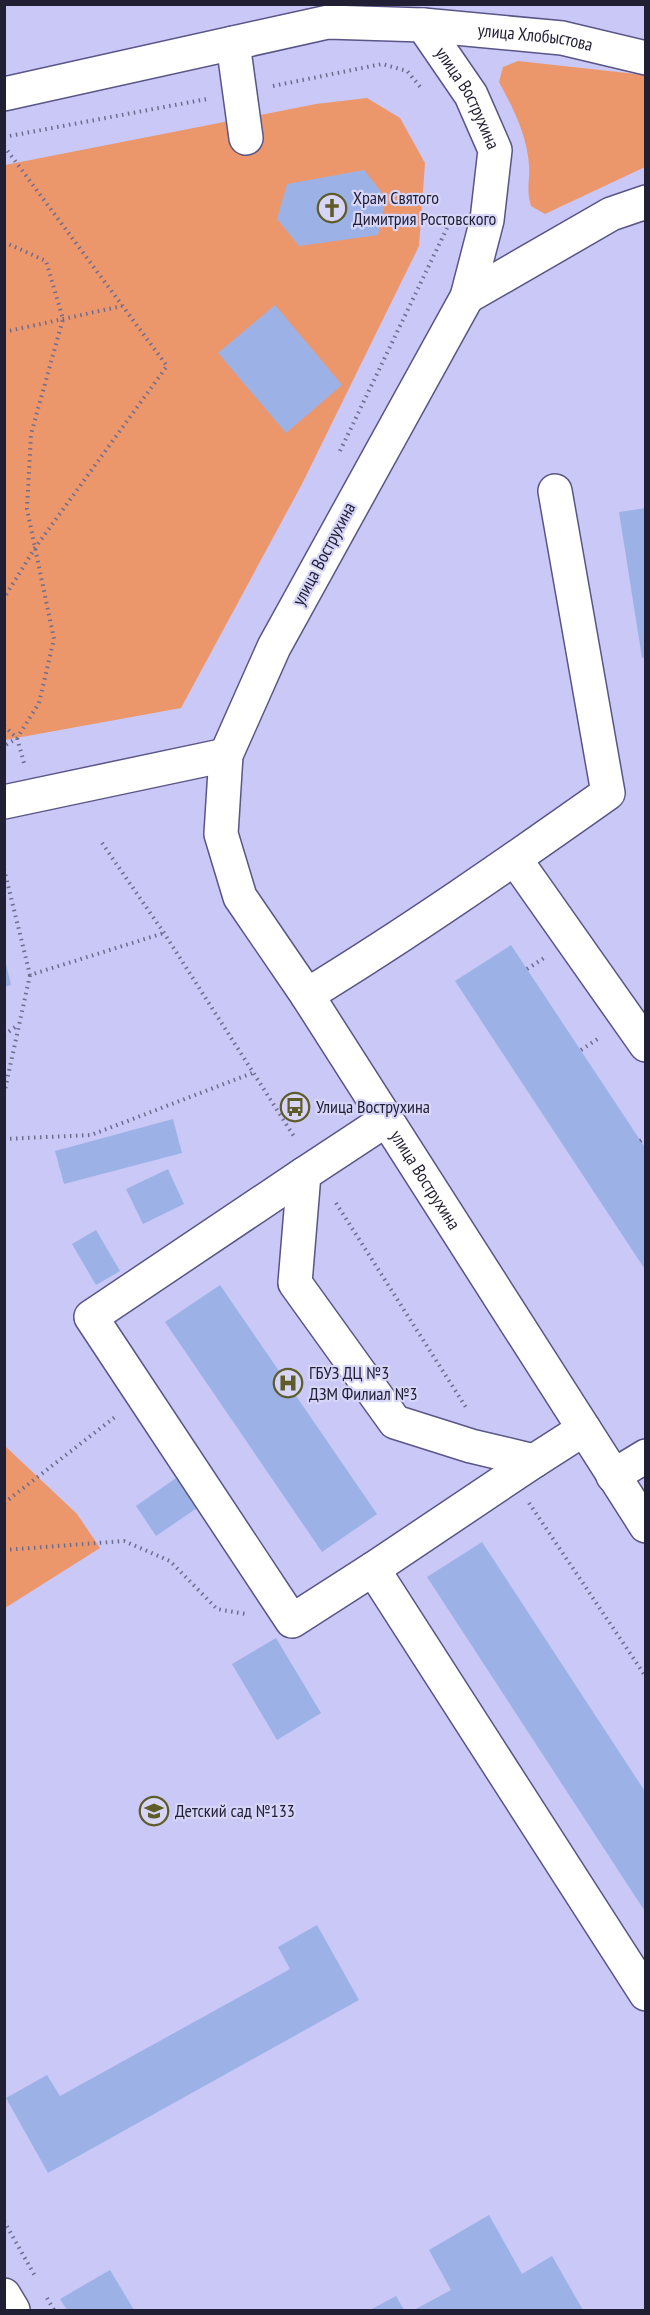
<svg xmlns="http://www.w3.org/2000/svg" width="650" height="2315" viewBox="0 0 650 2315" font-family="'PT Sans Narrow',sans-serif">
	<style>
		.green { fill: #ec966c }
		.building { fill: #9cb2e7 }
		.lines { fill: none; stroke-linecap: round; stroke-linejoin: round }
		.minor-casing { stroke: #595587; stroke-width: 36 }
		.path { stroke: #6f6d8e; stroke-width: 4; stroke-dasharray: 1.5 4.5; stroke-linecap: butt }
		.minor { stroke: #fff; stroke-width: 33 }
		.labels { text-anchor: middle; stroke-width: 4.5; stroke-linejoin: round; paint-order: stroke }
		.street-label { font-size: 18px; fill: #211f34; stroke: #d7d6f9 }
		.poi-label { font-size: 18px; fill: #211f34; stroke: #d7d6f9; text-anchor: start }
	</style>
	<rect width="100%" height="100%" fill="#c9c8f6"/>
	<g class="green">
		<path d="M518,61L645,75V167L545,214L531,206C526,190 530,181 529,165C527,135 513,108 499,82L503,67Z"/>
		<polygon points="367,98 400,118 425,163 419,246 302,484 181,708 5,740 5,165 316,104"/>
		<polygon points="5,1446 77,1514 100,1548 5,1608"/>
	</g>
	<g class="building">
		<polygon points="364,170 386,198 378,235 299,246 277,219 287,184"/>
		<polygon points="275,305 342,385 286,433 218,353"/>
		<polygon points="646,508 646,657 642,658 619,512"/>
		<polygon points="511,945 646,1149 646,1271 455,981"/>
		<polygon points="4,956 11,985 4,987"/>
		<polygon points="173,1119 182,1153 64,1184 55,1151"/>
		<polygon points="168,1169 184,1204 143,1224 126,1189"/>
		<polygon points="96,1230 120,1271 96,1285 72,1244"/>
		<polygon points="220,1285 377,1514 322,1552 165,1322"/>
		<polygon points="176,1478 197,1508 156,1536 136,1506"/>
		<polygon points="482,1542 646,1793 646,1913 427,1577"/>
		<polygon points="276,1638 321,1713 277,1740 232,1664"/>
		<polygon points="317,1925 359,2000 48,2173 6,2098 47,2075 60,2096 290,1969 278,1947"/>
		<polygon points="489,2215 522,2274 552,2256 583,2310 502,2310 501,2309 498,2310 414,2310 451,2290 429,2250"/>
		<polygon points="110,2270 134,2310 67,2310 60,2299"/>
		<polygon points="396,2296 404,2310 370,2310"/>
	</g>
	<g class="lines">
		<g class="minor-casing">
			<g id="minor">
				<path id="s1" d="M423,25L471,95L495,150L487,220L467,297L274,647L226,755L221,834L240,897L307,995L646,1526"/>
				<polyline points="233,43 246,138"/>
				<path id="s2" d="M4,94L328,22L423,25L562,38L646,58"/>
				<polyline points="467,297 611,214 646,202"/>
				<polyline points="4,802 226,755"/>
				<polyline points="515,859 646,1045"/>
				<path d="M307,995C410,932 509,863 608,793L555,491"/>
				<polyline points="386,1120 304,1174 295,1283 395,1422 471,1446 534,1461 584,1429"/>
				<polyline points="304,1174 91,1317 292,1621 373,1569"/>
				<polyline points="534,1461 373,1569 646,1994"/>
				<polyline points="613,1476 646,1456"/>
				<polyline points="4,2295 13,2310"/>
			</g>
		</g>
		<g class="path">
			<polyline points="273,86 382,64 407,71 422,89"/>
			<polyline points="4,137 207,99"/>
			<polyline points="4,146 167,366 35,548 4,598"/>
			<polyline points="4,242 46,261 63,319 31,434 27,509 54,639 39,703 17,738 4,746"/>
			<polyline points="4,332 122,306"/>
			<polyline points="340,451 447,228"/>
			<polyline points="4,726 17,738 24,763"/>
			<polyline points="102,843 164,933 295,1138"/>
			<polyline points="4,869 30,975 164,933"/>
			<polyline points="527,969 544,958"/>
			<polyline points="4,1035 18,1025"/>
			<polyline points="581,1050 599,1038"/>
			<polyline points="4,1094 30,975"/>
			<polyline points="4,1139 91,1135 255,1072"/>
			<polyline points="640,1141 646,1137"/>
			<polyline points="336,1203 467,1409"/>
			<polyline points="4,1503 115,1417"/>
			<polyline points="529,1503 646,1677"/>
			<polyline points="4,1550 124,1541 170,1561 217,1609 246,1614"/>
			<polyline points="4,2221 35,2276"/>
			<polyline points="47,2298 54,2310"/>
		</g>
		<use href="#minor" class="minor"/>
	</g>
	<defs>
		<g id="church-ring" transform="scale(1.5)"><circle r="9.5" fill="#d7d6f9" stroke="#5e5c29" stroke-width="1.5"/><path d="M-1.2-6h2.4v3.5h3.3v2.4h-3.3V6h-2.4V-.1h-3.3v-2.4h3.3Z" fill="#5e5c29"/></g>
		<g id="bus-ring" transform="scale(1.5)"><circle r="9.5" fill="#d7d6f9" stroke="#5e5c29" stroke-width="1.5"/><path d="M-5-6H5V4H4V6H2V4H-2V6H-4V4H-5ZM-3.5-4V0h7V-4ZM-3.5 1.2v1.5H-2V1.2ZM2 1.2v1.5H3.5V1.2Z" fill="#5e5c29"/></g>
		<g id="hospital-ring" transform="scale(1.5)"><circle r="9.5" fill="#d7d6f9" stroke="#5e5c29" stroke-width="1.5"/><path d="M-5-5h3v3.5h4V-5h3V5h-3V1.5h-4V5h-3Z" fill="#5e5c29"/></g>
		<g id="school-ring" transform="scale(1.5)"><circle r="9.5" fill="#d7d6f9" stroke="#5e5c29" stroke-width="1.5"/><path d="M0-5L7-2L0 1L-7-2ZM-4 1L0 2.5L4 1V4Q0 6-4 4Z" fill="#5e5c29"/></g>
	</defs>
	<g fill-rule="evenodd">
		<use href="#church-ring" x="332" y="208"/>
		<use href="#bus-ring" x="295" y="1107"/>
		<use href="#hospital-ring" x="288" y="1383"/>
		<use href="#school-ring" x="154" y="1811"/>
	</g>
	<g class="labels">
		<g class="street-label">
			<text dy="6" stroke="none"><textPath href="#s2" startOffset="540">улица Хлобыстова</textPath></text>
			<text dy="6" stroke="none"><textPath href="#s1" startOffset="86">улица Вострухина</textPath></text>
			<text transform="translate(324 554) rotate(-62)" y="6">улица Вострухина</text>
			<text dy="6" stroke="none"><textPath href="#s1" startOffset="1296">улица Вострухина</textPath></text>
		</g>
		<g class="poi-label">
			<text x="353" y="204">Храм Святого<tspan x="353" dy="21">Димитрия Ростовского</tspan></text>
			<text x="316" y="1113">Улица Вострухина</text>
			<text x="309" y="1379">ГБУЗ ДЦ №3<tspan x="309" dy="21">ДЗМ Филиал №3</tspan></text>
			<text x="175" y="1817">Детский сад №133</text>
		</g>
	</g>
	<rect width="650" height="2315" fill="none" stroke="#211f34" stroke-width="12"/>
</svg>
